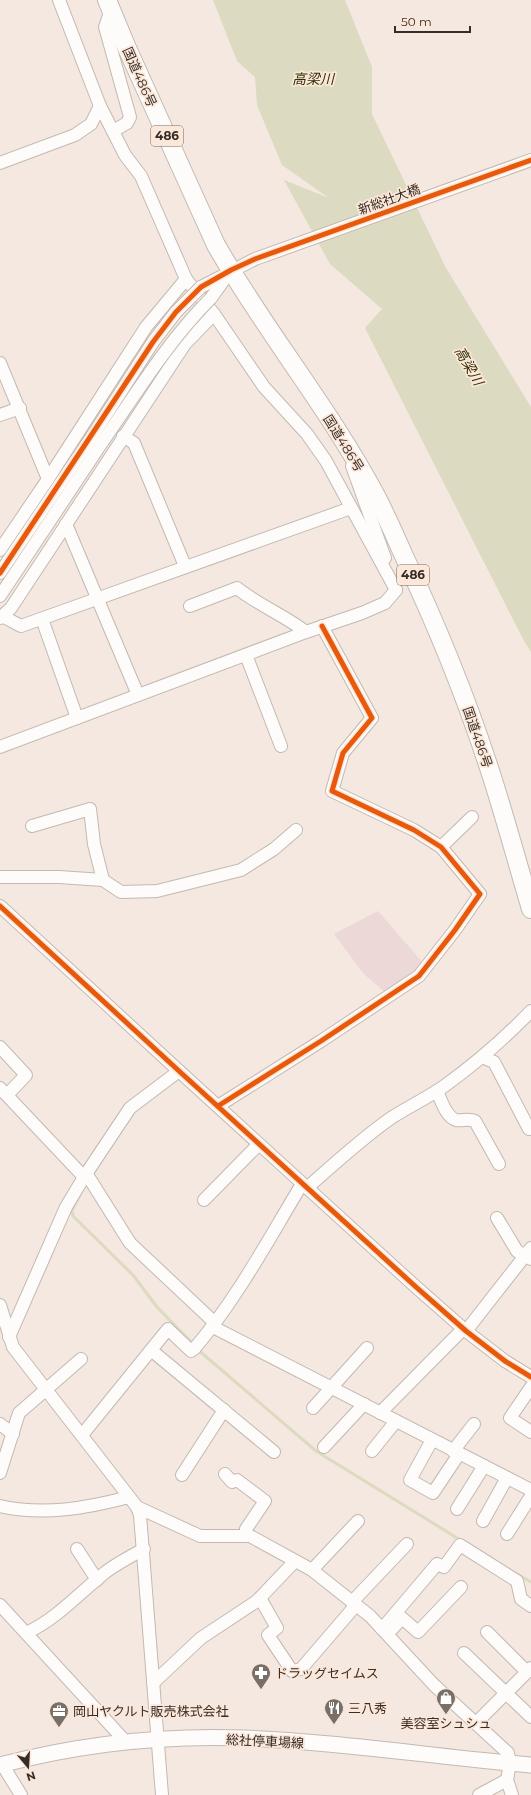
<svg xmlns="http://www.w3.org/2000/svg" width="531" height="1795" viewBox="0 0 531 1795" font-family="Montserrat,'Noto Sans JP',sans-serif">
	<style>
		.green { fill: #ecd8d7 }
		.water { fill: #dcdac0 }
		.lines { fill: none; stroke-linecap: round; stroke-linejoin: round }
		.stream { stroke: #dcdac0; stroke-width: 3 }
		.minor-casing { stroke: #c2b9b3; stroke-width: 14 }
		.major-casing { stroke: #c2b9b3; stroke-width: 17 }
		.highway-casing { stroke: #c2b9b3; stroke-width: 20 }
		.minor { stroke: #fdfcfa; stroke-width: 12 }
		.major { stroke: #fdfcfa; stroke-width: 15 }
		.highway { stroke: #fdfcfa; stroke-width: 18 }
		.minor-bridge-casing { stroke: #c2b9b3; stroke-width: 14; stroke-linecap: butt }
		.minor-bridge { stroke: #fdfcfa; stroke-width: 12 }
		.cycleway-casing { stroke: #fce7d8; stroke-width: 8 }
		.cycleway { stroke: #e8590c; stroke-width: 5 }
		.labels { text-anchor: middle; stroke-width: 3.5; stroke-linejoin: round; paint-order: stroke }
		.shield { fill: #fce7d8; stroke: #71665d; stroke-width: 1 }
		.shield-label { font-size: 12px; font-weight: bold; fill: #352e28 }
		.street-label { font-size: 13px; fill: #352e28; stroke: #fce7d8 }
		.poi-label { font-size: 13px; fill: #352e28; stroke: #fce7d8; text-anchor: start }
		.water-label { font-size: 14px; font-style: italic; fill: #2f3106; stroke: #fce7d8 }
	</style>
	<rect width="100%" height="100%" fill="#f4e8e0"/>
	<polygon class="green" points="378,911 423,963 416,974 389,996 363,973 334,934"/>
	<polygon class="water" points="213,0 345,0 372,67 372,114 446,268 531,407 531,652 524,641 365,328 382,309 330,264 284,180 329,198 282,165 257,105 255,77 237,61"/>
	<g class="lines">
		<g class="stream">
			<polyline points="85,1185 72,1210 73,1216 133,1275 157,1307 194,1345"/>
			<polyline points="197,1349 316,1451 462,1541"/>
			<polyline points="517,1574 531,1582"/>
		</g>
		<g class="minor-casing">
			<g id="minor">
				<polyline points="111,10 105,27 130,117 127,123 113,131"/>
				<polyline points="100,106 125,155 141,176 186,279 214,314 264,387 307,434 326,461 396,590"/>
				<polyline points="0,163 75,135 91,124 100,106 59,0"/>
				<polyline points="201,287 255,259 531,160"/>
				<polyline points="211,298 229,273"/>
				<polyline points="0,363 48,479"/>
				<polyline points="0,415 20,408"/>
				<polyline points="123,436 134,443 185,566"/>
				<polyline points="352,466 385,558"/>
				<polyline points="66,524 138,695"/>
				<polyline points="0,550 48,479 146,327 186,279"/>
				<polyline points="0,573 93,435"/>
				<polyline points="0,596 103,441"/>
				<path d="M190,606L237,588C258,605 284,615 306,632"/>
				<polyline points="2,616 21,626 351,508"/>
				<polyline points="0,618 11,608 185,344 214,314"/>
				<polyline points="42,619 77,718"/>
				<polyline points="246,655 281,746"/>
				<polyline points="0,747 306,632 362,613 385,603 396,590"/>
				<polyline points="32,826 90,809 94,844 103,880"/>
				<polyline points="441,847 472,817"/>
				<polyline points="0,877 59,877 103,880 121,892 157,891 241,870 274,849 296,830"/>
				<polyline points="0,906 179,1071 416,1287 466,1331 505,1361 531,1377"/>
				<polyline points="0,1047 26,1075 7,1095"/>
				<polyline points="482,1057 494,1062 529,1129"/>
				<polyline points="0,1088 84,1177"/>
				<path d="M437,1091C441,1100 446,1117 456,1120C462,1121 469,1118 475,1121L499,1164"/>
				<polyline points="218,1106 321,1041 419,976 455,930 480,894 441,847 414,830 332,791 343,753 372,718 322,626"/>
				<polyline points="86,1173 130,1243 215,1323"/>
				<path d="M307,1188C334,1164 361,1139 391,1118C408,1107 427,1098 443,1087C475,1064 504,1039 531,1011"/>
				<polyline points="204,1200 259,1144"/>
				<polyline points="497,1218 517,1251 531,1259"/>
				<polyline points="0,1305 13,1347 137,1507 140,1515 162,1795"/>
				<polyline points="213,1327 531,1490"/>
				<polyline points="466,1331 531,1248"/>
				<polyline points="9,1337 66,1207 84,1177 130,1108 179,1071"/>
				<polyline points="151,1350 274,1452"/>
				<polyline points="531,1387 510,1418 531,1432"/>
				<polyline points="313,1408 367,1348"/>
				<polyline points="380,1413 464,1328"/>
				<polyline points="0,1424 13,1434"/>
				<path d="M82,1435L168,1329L191,1351L194,1349C237,1299 268,1240 302,1184"/>
				<polyline points="432,1440 410,1480 433,1493 459,1454"/>
				<polyline points="324,1447 364,1404"/>
				<polyline points="372,1451 396,1421"/>
				<polyline points="453,1451 474,1424"/>
				<polyline points="0,1473 19,1413 81,1359"/>
				<polyline points="225,1474 232,1482 237,1480 265,1501 246,1529 247,1536"/>
				<polyline points="182,1475 224,1410"/>
				<path d="M0,1506C44,1516 87,1508 129,1497"/>
				<polyline points="137,1507 200,1536 250,1536 312,1570 370,1616 434,1685 508,1753 510,1763 507,1780 512,1795"/>
				<polyline points="457,1509 484,1466"/>
				<polyline points="483,1521 507,1478"/>
				<polyline points="507,1534 531,1496"/>
				<polyline points="77,1549 97,1580"/>
				<polyline points="312,1570 358,1521"/>
				<polyline points="260,1598 277,1628 268,1635 292,1671 301,1669 356,1605"/>
				<polyline points="352,1602 407,1544"/>
				<polyline points="0,1605 126,1742"/>
				<polyline points="382,1629 437,1564 444,1567 460,1545 517,1581 521,1599 531,1606"/>
				<polyline points="392,1629 402,1618 418,1632 461,1587"/>
				<polyline points="487,1632 527,1672"/>
				<path d="M26,1633C57,1619 80,1592 107,1571C118,1563 131,1556 144,1549"/>
				<polyline points="464,1653 531,1717"/>
				<polyline points="153,1683 201,1638 257,1601 295,1561"/>
				<polyline points="476,1723 531,1668"/>
				<polyline points="2,1764 21,1795"/>
				<polyline points="479,1795 507,1780"/>
			</g>
		</g>
		<g class="major-casing">
			<path id="major" d="M0,1765C80,1744 163,1735 245,1738C341,1742 436,1757 531,1765"/>
		</g>
		<g class="highway-casing">
			<path id="highway" d="M107,0L127,48L216,245C265,331 329,408 376,496C386,515 395,536 404,556C438,628 468,702 492,777C506,821 518,865 531,909"/>
		</g>
		<use href="#minor" class="minor"/>
		<use href="#major" class="major"/>
		<use href="#highway" class="highway"/>
		<g class="minor-bridge-casing">
			<g id="minor-bridge">
				<polyline points="93,435 153,342 176,312 201,287"/>
				<path d="M103,441C137,392 169,340 211,298"/>
			</g>
		</g>
		<use href="#minor-bridge" class="minor-bridge"/>
		<g class="cycleway-casing">
			<g id="cycleway">
				<polyline points="0,573 153,342 176,312 201,287 231,270 255,259 531,160"/>
				<polyline points="0,906 179,1071 416,1287 466,1331 505,1361 531,1377"/>
				<polyline points="218,1106 321,1041 419,976 455,930 480,894 441,847 414,830 332,791 343,753 372,718 322,626"/>
			</g>
		</g>
		<use href="#cycleway" class="cycleway"/>
	</g>
	<defs>
		<g id="pharmacy-pin" transform="scale(1)"><path d="M0 17L-7.5 6A9.5 9.5 0 1 1 7.5 6Z" fill="#786f68" stroke="#fce7d8"/><path d="M-2-6h4v4h4v4h-4v4h-4v-4h-4v-4h4Z" fill="#fff"/></g>
		<g id="shop-pin" transform="scale(1)"><path d="M0 17L-7.5 6A9.5 9.5 0 1 1 7.5 6Z" fill="#786f68" stroke="#fce7d8"/><path d="M-5-2.5h2.3a2.7 3.5 0 0 1 5.4 0H5L5.5 6h-11ZM-1.5-2.5h3a1.5 2.3 0 0 0-3 0Z" fill="#fff"/></g>
		<g id="restaurant-pin" transform="scale(1)"><path d="M0 17L-7.5 6A9.5 9.5 0 1 1 7.5 6Z" fill="#786f68" stroke="#fce7d8"/><path d="M-5-6h1v4h1v-4h1v4h1v-4h1v5L-1.5 .5V6h-2V.5L-5-1ZM5-6V6H3V1.5H1.5Q1.5-4 5-6Z" fill="#fff"/></g>
		<g id="office-pin" transform="scale(1)"><path d="M0 17L-7.5 6A9.5 9.5 0 1 1 7.5 6Z" fill="#786f68" stroke="#fce7d8"/><path d="M-6-3h4V-5.5h4V-3h4V5H-6ZM-1-4.5V-3h2v-1.5ZM-6 0V1H6V0Z" fill="#fff"/></g>
	</defs>
	<g fill-rule="evenodd">
		<use href="#pharmacy-pin" x="261" y="1673"/>
		<use href="#shop-pin" x="446" y="1698"/>
		<use href="#restaurant-pin" x="334" y="1708"/>
		<use href="#office-pin" x="59" y="1711"/>
	</g>
	<g class="labels">
		<g class="shield">
			<rect x="151" y="126" width="32" height="20" rx="3"/>
			<rect x="397" y="565" width="32" height="20" rx="3"/>
		</g>
		<g class="shield-label">
			<text x="167" y="140">486</text>
			<text x="413" y="579">486</text>
		</g>
		<g class="street-label">
			<text transform="translate(140 77) rotate(66)" y="5">国道486号</text>
			<text transform="translate(389 199) rotate(-20)" y="5">新総社大橋</text>
			<text transform="translate(344 443) rotate(58)" y="5">国道486号</text>
			<text transform="translate(478 737) rotate(71)" y="5">国道486号</text>
			<text transform="translate(265 1741) rotate(3)" y="5">総社停車場線</text>
		</g>
		<g class="poi-label">
			<text x="275" y="1678">ドラッグセイムス</text>
			<text x="348" y="1713">三八秀</text>
			<text x="73" y="1716">岡山ヤクルト販売株式会社</text>
			<text x="446" y="1728" text-anchor="middle">美容室シュシュ</text>
		</g>
		<g class="water-label">
			<text x="313" y="84">高梁川</text>
			<text transform="translate(469 366) rotate(60)" y="5">高梁川</text>
		</g>
	</g>
	<g transform="translate(28 1767) rotate(162)" stroke="#fce7d8" stroke-width="3" paint-order="stroke">
	<path d="M0-3L7 15L0 10L-7 15Z" fill="#352e28"/>
	<text y="-6" font-size="11" font-weight="bold" text-anchor="middle" fill="#352e28">N</text>
	</g>
	<path d="M395 26v6h75v-6" fill="none" stroke="#352e28" stroke-width="2"/>
	<text x="401" y="26" font-size="12" fill="#352e28" stroke="#fce7d8" stroke-width="3" paint-order="stroke">50 m</text>
</svg>
